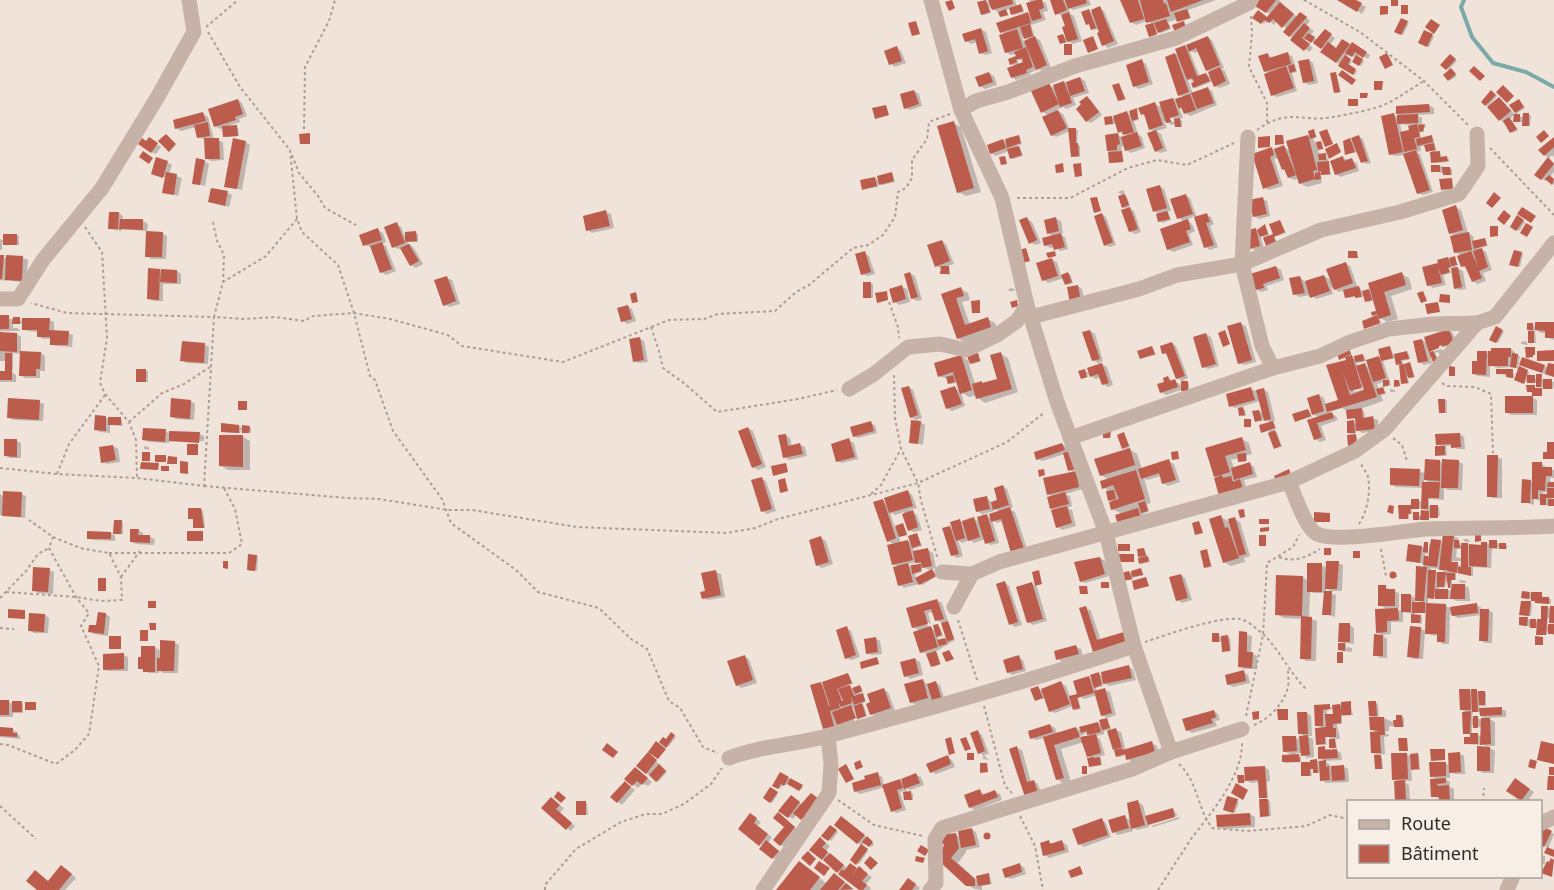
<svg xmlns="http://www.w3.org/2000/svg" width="1554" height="890" viewBox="0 0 1554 890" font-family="'Noto Sans',sans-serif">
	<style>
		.shadow { fill: #0003; fill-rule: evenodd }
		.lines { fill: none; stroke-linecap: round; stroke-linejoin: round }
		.stream { stroke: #7ba9a7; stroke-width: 4 }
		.building { fill: #bb5c4c }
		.path { stroke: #b19c92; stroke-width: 2; stroke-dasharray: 3 3; stroke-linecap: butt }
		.minor { stroke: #c6b2a7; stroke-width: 15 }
	</style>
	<rect width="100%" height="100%" fill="#efe3da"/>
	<g class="shadow">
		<polygon points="990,0 1015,0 1017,7 1023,7 1024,12 1014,15 1011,8 1005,10 1009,15 1003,17 1000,11 998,12 989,7 991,13 984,15 982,14 986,1 991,4"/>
		<path d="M1028,0H1041L1046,3L1048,11L1043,12L1046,20L1031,25L1035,38L1040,40L1051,68L1042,71L1038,69L1030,73V75L1016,80L1012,77L1016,66L1011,64L1017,59L1019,65L1026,63L1018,59L1015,54L1010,55L1006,52L1005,34L1001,32L998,24L1031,13L1033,3ZM1022,36L1029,40L1024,42Z"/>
		<polygon points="1052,0 1089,0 1091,5 1073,10 1068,7 1070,13 1069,13 1074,16 1082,41 1073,44 1065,39 1067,43 1061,43 1063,36 1068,39 1067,27 1063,15 1057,14"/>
		<polygon points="1122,0 1216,0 1188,10 1191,18 1181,21 1185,24 1187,29 1178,19 1168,22 1171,29 1161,33 1156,30 1158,34 1152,37 1150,36 1152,24 1147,21 1136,25 1131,22"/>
		<polygon points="1261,0 1279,0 1281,2 1280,3 1297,17 1305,16 1310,21 1306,26 1314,31 1310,36 1317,40 1325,31 1335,38 1330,45 1337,50 1343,41 1351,46 1352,44 1370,55 1368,59 1360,54 1357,58 1364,61 1361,66 1354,62 1356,58 1349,54 1346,58 1352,61 1349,66 1357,71 1355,75 1322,52 1324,49 1307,39 1305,41 1313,48 1309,52 1290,36 1287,29 1277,21 1274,25 1267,19 1264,24 1255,17 1268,19 1271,15 1267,12"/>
		<polygon points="1341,0 1354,0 1366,7 1362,14"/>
		<polygon points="1100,8 1104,11 1118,44 1108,48 1104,45 1098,29 1094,30 1090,25 1087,24 1089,11 1094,14"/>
		<polygon points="1402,20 1409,23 1403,35 1396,31"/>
		<polygon points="981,29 986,32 992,53 985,55 980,53 977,42 971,44 966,41"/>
		<polygon points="1424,32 1434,36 1429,47 1420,43"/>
		<path d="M1207,38L1212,40L1224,68L1221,69L1225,71L1230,84L1220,88L1215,86L1213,81L1196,88L1194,87L1196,83L1187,78L1193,94L1208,89L1212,91L1217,105L1190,116L1179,107L1183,118L1178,119L1182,121V127H1178L1176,124L1172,125L1164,121L1167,128L1156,131L1161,134L1167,151L1160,153L1156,151L1155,132L1150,129L1146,116L1142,114L1155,104L1163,108L1173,99L1178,102L1184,97L1179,95L1166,58L1178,54L1185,47L1190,50ZM1189,50L1195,53L1199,51L1207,70L1211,72V77L1206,74L1200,77ZM1164,113L1176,120V123L1163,116Z"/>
		<polygon points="897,48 901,51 906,63 895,67 891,64"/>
		<polygon points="1267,54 1272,58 1287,54 1292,56 1297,72 1292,73 1297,91 1277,97 1272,95 1268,73 1265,71"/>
		<polygon points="1452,57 1457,61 1449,69 1457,76 1451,80 1449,79 1450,70 1447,69"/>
		<polygon points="1309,60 1313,63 1318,83 1309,85 1304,82"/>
		<polygon points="1142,61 1146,64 1153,84 1139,89 1134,86"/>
		<polygon points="989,73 994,76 997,85 985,89 980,86"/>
		<polygon points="1336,73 1341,92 1337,93 1335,92"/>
		<polygon points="1080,78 1085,81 1089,93 1073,98 1076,105 1066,109 1063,107 1056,110 1063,114 1070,130 1078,130 1077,144 1080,146 1080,157 1074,157 1072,156 1070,131 1056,137 1052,135 1049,116 1042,111 1049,85 1056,89 1055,86"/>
		<polygon points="1119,84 1126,99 1121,101 1119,100"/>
		<polygon points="914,91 919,94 922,106 910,110 905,108"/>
		<polygon points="1492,92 1497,96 1488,106 1486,105"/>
		<polygon points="1087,98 1091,100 1102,115 1091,123 1087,121"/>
		<polygon points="1499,99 1507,105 1504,110 1509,107 1514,114 1516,112 1511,105 1519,100 1525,108 1510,118 1518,130 1513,133 1489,107"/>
		<polygon points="238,100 242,103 247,116 239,119 240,122 227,126 238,128 239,136 226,137 224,127 220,129 215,126"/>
		<path d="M1429,105L1434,108V114L1416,115L1422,118V126H1427L1424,128V132H1420L1421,140L1433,138L1437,153L1441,154L1442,158L1449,159V162L1435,163L1432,151H1427L1426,145L1420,147L1421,151L1416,152L1420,154L1433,192L1423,195L1418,193L1405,155L1395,156L1390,154L1394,115L1398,117L1397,107ZM1400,124L1409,125L1411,134L1402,133Z"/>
		<polygon points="1137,110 1139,120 1134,121 1138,134 1142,137 1145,148 1131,153 1126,150 1125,146 1121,147 1124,162 1112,163 1108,150 1118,135 1124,138 1129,137 1119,132 1117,124 1106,124 1112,118 1116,120 1127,113 1132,115"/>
		<polygon points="203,114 208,117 214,139 223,142 224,160 211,161 206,158 206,140 198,137 196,127 181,131 176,128"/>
		<polygon points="1529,115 1531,116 1530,126 1525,126 1524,122 1517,122 1519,116 1524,118"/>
		<polygon points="953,123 961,127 981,192 966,196 958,192"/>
		<polygon points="1313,130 1317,137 1313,139 1316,143 1320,142 1325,145 1322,144 1324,149 1317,148 1320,155 1327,156 1331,175 1321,175 1322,183 1307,187 1300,183 1299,178 1294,180 1289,177 1279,158 1274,159 1283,186 1269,190 1265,188 1254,155 1284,147 1290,151 1308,136 1312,138"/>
		<polygon points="1019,137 1022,144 1016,146 1020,148 1023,156 1013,159 1009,151 996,156 991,153 1003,140 1008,143"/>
		<polygon points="1359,137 1363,139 1371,163 1367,164 1363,162 1359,152 1347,154 1350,140 1355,143"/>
		<polygon points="149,139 161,147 156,154 151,152 147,142"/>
		<polygon points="1554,139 1554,157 1552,155 1549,158 1545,155"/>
		<polygon points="246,142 250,145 242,190 231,188 226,186"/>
		<polygon points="1343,158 1357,163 1359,171 1340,177 1336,174"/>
		<polygon points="1549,159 1554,163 1554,172 1550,177 1554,180 1554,185 1548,180 1546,181 1542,179"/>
		<polygon points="204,161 209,164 205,186 194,183"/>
		<polygon points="167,162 172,165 169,174 182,178 178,196 164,192 166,178 157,173 156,175 158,177 153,174"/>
		<polygon points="1440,166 1452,169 1452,175 1433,171"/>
		<polygon points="892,174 895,182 882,185 878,183 878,187 864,189 875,178 879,181"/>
		<polygon points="1160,187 1164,189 1171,211 1168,211 1171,220 1162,223 1157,213 1155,211"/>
		<polygon points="1123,190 1125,193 1123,194 1127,197 1130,206 1127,207 1134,211 1141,232 1135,234 1130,231 1128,209 1123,207 1123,196 1118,192"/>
		<polygon points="228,193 232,195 229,207 210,201"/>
		<polygon points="1185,195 1190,198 1197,218 1207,215 1211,217 1214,224 1210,226 1218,247 1210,250 1206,247 1195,216 1186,220 1192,224 1195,231 1189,234 1193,245 1173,252 1168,249 1185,222 1179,218"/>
		<polygon points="1262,199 1267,201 1270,216 1259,219 1254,216"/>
		<polygon points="1456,207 1461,210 1468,233 1473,236 1474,242 1484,239 1488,246 1480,248 1486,252 1492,270 1483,273 1486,281 1477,284 1473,281 1468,269 1463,266 1462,256 1455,252 1456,236 1450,233"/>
		<polygon points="606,212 611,214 614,228 592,233 588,230"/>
		<polygon points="119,213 123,216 123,220 143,221 148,224 147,231 122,229 122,231 114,230 110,228"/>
		<polygon points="1102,214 1106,217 1116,245 1110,247 1105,245"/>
		<polygon points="1518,217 1525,222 1519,231 1512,226"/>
		<polygon points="1027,219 1032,222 1041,243 1035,245 1030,242"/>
		<polygon points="1056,219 1061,221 1063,233 1059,234 1065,237 1068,249 1060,251 1055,247 1050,248 1045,245 1054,237 1048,233"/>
		<polygon points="1280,222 1286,233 1277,236 1276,235"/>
		<polygon points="396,224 401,227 406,239 416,233 418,234 418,242 407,242 414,248 423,264 416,268 411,265 402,248 398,249 394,247"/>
		<polygon points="1265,226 1270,237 1274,237 1278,245 1268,247 1262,234 1260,234 1264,248 1255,250 1250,248 1255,230 1257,231"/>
		<polygon points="378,230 383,233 386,242 382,244 386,246 396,271 386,275 381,272 372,247 364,245"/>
		<polygon points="162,233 167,236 166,259 151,259 147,256"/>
		<polygon points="17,235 19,236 19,245 6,245 2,242 2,250 0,250 0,239 5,241"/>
		<polygon points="942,241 946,244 954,264 947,266 950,269 950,275 942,273 942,269 937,266"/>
		<polygon points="865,253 869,256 875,274 867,276 862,274"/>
		<polygon points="1522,253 1523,254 1520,267 1513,265"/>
		<polygon points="0,256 8,259 8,257 23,258 28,260 26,282 11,281 7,279 7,281 0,280"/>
		<polygon points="1455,258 1458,265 1455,267 1463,271 1466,289 1460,290 1455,288 1453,267 1449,268 1451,273 1443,275 1446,285 1433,288 1428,285 1437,265 1440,267 1439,261"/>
		<polygon points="1052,260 1057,262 1061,276 1070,274 1073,283 1068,285 1064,278 1048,283 1044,280"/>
		<polygon points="1346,264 1350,266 1358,288 1361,289 1362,293 1368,291 1373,293 1402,274 1409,278 1412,289 1391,296 1398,319 1387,322 1379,317 1381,324 1366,328 1374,318 1373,313 1379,314 1375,300 1368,302 1365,297 1356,292 1354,294 1360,298 1357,296 1348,298 1345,290 1339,292 1331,287 1333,294 1316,299 1310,295 1299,297 1295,294 1300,277 1305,282 1324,276 1332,281"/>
		<polygon points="1276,267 1281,270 1284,280 1266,286 1268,290 1261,292 1256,289"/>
		<polygon points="159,270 177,271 181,274 181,284 163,284 163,301 154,301 149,299"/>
		<polygon points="910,273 915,276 922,300 917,301 912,298"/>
		<polygon points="447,278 452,280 460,304 449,307 445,305"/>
		<polygon points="864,283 873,284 873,298 864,297"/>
		<polygon points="1078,286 1082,289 1085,304 1076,306"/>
		<polygon points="902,287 907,289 910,302 899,305 895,302"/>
		<polygon points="1013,288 1015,291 1009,291 1008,289"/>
		<polygon points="961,289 968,293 970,300 962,302 970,325 988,319 995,323 998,331 965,343 958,338 943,295"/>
		<polygon points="627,306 632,309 636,321 627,324 623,321"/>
		<polygon points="0,317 23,321 49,320 54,322 54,332 68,333 73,335 72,347 56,346 51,344 51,339 43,339 38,336 38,332 28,331 23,329 23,324 13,322 13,328 18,328 20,331 1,331 0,333"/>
		<polygon points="1554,323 1554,340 1546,337 1546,333 1541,333 1535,329 1536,343 1529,342 1529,324 1536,326"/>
		<polygon points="1241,324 1246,326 1256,362 1244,365 1239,363"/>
		<polygon points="1497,328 1504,332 1498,343 1491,339"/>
		<polygon points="1448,330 1453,333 1457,345 1443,348 1447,347 1446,344 1431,349 1431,352 1441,349 1444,351 1441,356 1438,352 1435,353 1438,360 1429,353 1432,363 1424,365 1420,362 1422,340 1427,343"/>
		<polygon points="1090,331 1095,334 1103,361 1099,363 1107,367 1113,385 1108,387 1103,384 1101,377 1096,379 1087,374 1088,377 1082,378 1084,370 1090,374 1101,365 1093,360"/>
		<polygon points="17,334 21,337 21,353 41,353 45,356 45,371 40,371 40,378 25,378 20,375 21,354 13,353 13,370 8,370 6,361 0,361 0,337"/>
		<polygon points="1206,334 1211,337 1219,366 1208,369 1204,367"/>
		<polygon points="640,339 644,341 648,362 639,363 634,361"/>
		<polygon points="1526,341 1528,345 1521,344 1521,342"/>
		<polygon points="1172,343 1176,346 1188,378 1182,381 1177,378 1169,356 1164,353"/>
		<polygon points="205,345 209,347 208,364 186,363 182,360"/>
		<polygon points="1152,347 1156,355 1141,358"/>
		<path d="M1390,348L1394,355L1409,354L1410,359L1402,361L1404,366L1411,365L1415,377L1411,378L1407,376L1409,383L1404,384L1402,383L1400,364H1397L1396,358L1383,361L1391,385L1386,387L1384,382L1377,384L1379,389H1384L1386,394L1381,395L1383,401L1360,409L1364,411L1365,419L1373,418L1378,420L1379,431L1362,433L1356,429V433L1351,434L1357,437L1358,445L1355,436L1349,433L1353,422L1357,424L1356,419L1348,418L1347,411L1342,408L1329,412L1336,416L1338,420L1321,426L1326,440L1320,442L1315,439L1309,421L1320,418L1310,412L1312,417L1296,421L1308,411L1313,414L1319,395L1324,398L1326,406L1341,404L1328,366L1348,361L1346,358L1340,359L1349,351L1352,355L1349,356L1356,360L1363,356L1365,357L1366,361L1357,363L1358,367L1365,365L1370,368L1379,358L1383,360ZM1369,384L1370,387L1354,392V389Z"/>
		<polygon points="1511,349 1515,352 1515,355 1520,356 1518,368 1529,372 1528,377 1537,379 1541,376 1543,381 1554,382 1553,389 1539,387 1537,383 1526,381 1525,383 1517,381 1519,369 1512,367 1499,368 1499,371 1513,371 1514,378 1509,378 1508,375 1499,374 1498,368 1490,365 1490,377 1478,376 1473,373 1478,363 1486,352 1490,355"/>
		<polygon points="978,354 981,361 973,364 968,361 975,384 981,382 985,384 999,380 1001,354 1008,358 1018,392 985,403 978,398 977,395 969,397 961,392 965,406 952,411 947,408 955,388 961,391 958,382 951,384 948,379 939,376 961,356 971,362"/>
		<polygon points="1544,366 1548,368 1554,366 1554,377 1525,367"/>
		<polygon points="137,370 148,371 148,382 139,382"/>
		<polygon points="0,372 12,372 16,375 16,382 0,382"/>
		<polygon points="1168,378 1180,384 1182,390 1188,383 1189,384 1189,392 1184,391 1181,390 1166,395 1161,392"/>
		<polygon points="909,387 913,390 922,418 916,420 911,417"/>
		<polygon points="1251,389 1256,391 1264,390 1268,392 1275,421 1271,422 1275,424 1276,429 1272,430 1277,433 1282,447 1275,448 1269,431 1262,432 1271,423 1262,418 1263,421 1257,421 1259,411 1264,414 1260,401 1240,407 1245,410 1246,416 1242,416 1239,407 1235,408 1231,406"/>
		<polygon points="1390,389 1395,390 1395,392 1390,392"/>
		<polygon points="1533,398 1537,400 1537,415 1511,415 1506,412"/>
		<polygon points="1445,400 1447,401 1447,413 1442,413 1440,412"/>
		<polygon points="191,401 195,404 194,420 176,419 171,416"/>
		<polygon points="39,402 44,404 43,421 13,420 9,417"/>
		<polygon points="96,417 110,419 121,418 123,426 110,425 110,433 100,432 96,430"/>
		<polygon points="920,422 925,425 923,445 911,442"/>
		<polygon points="870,423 875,425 877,433 858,438 854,436"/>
		<polygon points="239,426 244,429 251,428 251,433 241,430 240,433 224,432"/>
		<polygon points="748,428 753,431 766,467 758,470 753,467"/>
		<polygon points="165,431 170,434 199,434 204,436 204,441 173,440 173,442 170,440 169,443 149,442 144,440"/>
		<polygon points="1124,434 1130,447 1127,448 1137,454 1142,469 1169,461 1174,464 1180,482 1168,486 1163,483 1161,476 1147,480 1144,478 1151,503 1147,504 1149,511 1143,514 1145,520 1122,514 1112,509 1113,502 1109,500 1111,492 1104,488 1109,480 1101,475 1128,450 1123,448"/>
		<polygon points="1460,434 1464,437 1465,449 1457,449 1452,446 1446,446 1447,456 1437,455 1444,447 1437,444"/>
		<polygon points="785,435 790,438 792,447 800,445 805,447 807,456 789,460 784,457"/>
		<polygon points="243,437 250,441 250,470 228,470 220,465"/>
		<polygon points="1242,439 1249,443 1252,454 1247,455 1247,461 1241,462 1239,458 1231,460 1234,468 1250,464 1254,467 1257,477 1244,480 1247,491 1215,476 1207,449"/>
		<polygon points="849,440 854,443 858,459 842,463 837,461"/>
		<polygon points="17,441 21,443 21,458 10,458 5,455"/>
		<polygon points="1062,444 1067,447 1076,470 1072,471 1080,475 1083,489 1065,494 1070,496 1072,506 1067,508 1072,510 1076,526 1062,530 1058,527 1056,511 1051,508 1053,497 1048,494 1074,473 1070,470 1065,454 1042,461 1037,459"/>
		<polygon points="113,446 118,449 120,462 107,464 103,462"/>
		<polygon points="144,446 149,447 149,450 144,449"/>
		<polygon points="1497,457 1502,459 1502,498 1493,498 1488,496"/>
		<path d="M1440,461L1444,464L1458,461L1463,464L1462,490H1448L1444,488V500L1429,499V506L1439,507L1440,516L1420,518V520H1416L1414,514H1409V519L1400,518L1418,500L1423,503V500H1429L1423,497L1424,488L1396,487L1391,484L1420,471L1426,474ZM1424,479L1432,484L1424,483ZM1420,507L1429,512H1422V516L1412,514V509H1420Z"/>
		<path d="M1542,464L1546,467V469L1554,470V478H1550V483H1554V498H1551L1554,500V506L1543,505L1541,501L1534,499V505L1523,502L1530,481L1533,483ZM1543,492H1549V496H1543Z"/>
		<polygon points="761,478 766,481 776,511 767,514 763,511"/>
		<path d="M1003,486L1007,489L1013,507L1009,509L1015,512L1028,552L1017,555L1003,521L997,523L992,520L999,543L991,545L987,543L985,539L974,543L970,540L962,543L958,540L963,556L957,558L952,555L950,527L954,530L959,521L962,522L974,519L981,523L985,516L977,511L987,498L992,503L999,501ZM993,508L999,511L992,519L983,514L994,511Z"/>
		<path d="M908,492L912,495L917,508L910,510L917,515L922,530L914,532L911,531L909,530L904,512L895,515L890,512L895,528L903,525L907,533L900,536L898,535L901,543L908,541L913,544L917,535L922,546L913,549L914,552L928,550L933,553L936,568L929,570L922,566V572L915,574L916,579L931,570L936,577L922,585L919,584L904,588L900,585L899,567L893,564L895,545L888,541L882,501L888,504ZM916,562L922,566L912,567L907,564Z"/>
		<polygon points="0,494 4,497 21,494 26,496 25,518 0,515"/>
		<polygon points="201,510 203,511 205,528 196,528 195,527 195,519 189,518"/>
		<polygon points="1221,517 1228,521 1235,519 1240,522 1250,556 1244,558 1245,562 1231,566 1224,562"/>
		<polygon points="115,521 123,522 123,534 115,534 115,541 93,540 88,538 111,533 115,536"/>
		<polygon points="138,530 143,533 143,536 150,537 155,539 154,545 136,544 131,541"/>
		<path d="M1453,536L1458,538L1460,545L1483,546V543H1487L1491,546L1497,541L1498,544L1507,545V549L1498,547V549H1492L1491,568L1473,567V576L1456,573V580H1452V585H1463L1458,580L1466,581V583H1461L1469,588L1470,601H1456L1450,597V599H1442V598L1431,597V599L1428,597V605L1446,606L1450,608L1476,605L1481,607V610H1489L1493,613L1492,643H1485L1480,640L1481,615L1458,618L1450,614L1449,644H1443L1438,641V636L1431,635L1425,632L1423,659H1413L1409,656L1420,628L1427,632L1428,613H1415V616L1422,617V624L1413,622V614L1403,612V622H1391V634L1382,635L1377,632L1388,610L1380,605L1385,587L1399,593V608H1395L1402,612V595H1410L1417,599L1424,564L1408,560L1422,547L1425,549L1428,543L1425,557L1429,560V544L1440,541L1444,543ZM1457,549H1463V559L1456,557ZM1452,561H1463V567ZM1431,568L1440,569L1448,574L1431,571ZM1448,577L1451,590L1439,591V587L1445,588ZM1415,599L1423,604H1415Z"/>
		<polygon points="821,538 826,541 833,564 822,568 817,565"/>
		<polygon points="1463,539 1468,539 1470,542 1465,542"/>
		<polygon points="1144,549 1150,562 1142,564 1138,550"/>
		<polygon points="1207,551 1212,567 1207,568 1206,567"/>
		<polygon points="256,556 258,557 257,571 250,571 248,570"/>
		<polygon points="1100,558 1105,561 1109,576 1085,583 1081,581"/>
		<polygon points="1338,563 1343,565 1342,591 1331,591 1326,588 1326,592 1336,595 1335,617 1324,614 1325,593 1313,593 1310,591 1309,618 1317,621 1316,661 1306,661 1302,658 1303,619 1284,618 1276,614 1302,577 1309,581 1321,565 1327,568"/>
		<polygon points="49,570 54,572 53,594 38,593 33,590"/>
		<polygon points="1141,570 1144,575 1132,578 1133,580 1125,580 1124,574"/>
		<polygon points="716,572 721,574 725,597 708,600 703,598"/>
		<polygon points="1395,574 1398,577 1392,577 1391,575"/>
		<polygon points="1181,575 1185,578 1192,600 1182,603 1177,600"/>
		<polygon points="1005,583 1009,586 1022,625 1015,627 1011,624"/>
		<polygon points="1032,584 1037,587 1047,621 1033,625 1028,622"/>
		<polygon points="1530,594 1533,595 1541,594 1543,598 1551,599 1551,604 1538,603 1533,599 1524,598"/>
		<path d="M937,600L942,603L948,621L946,622L949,624L955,640L935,652L937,653L941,664L934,667L928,654L921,652L920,631L913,627L908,609ZM933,612L936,620L942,623L948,638L939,641L938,637L943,636L940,627L938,626L936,631L921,621L922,619L931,624L928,613Z"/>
		<polygon points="1530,603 1532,604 1531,616 1523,615"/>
		<polygon points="1548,607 1551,609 1554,608 1554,624 1550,622 1551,618 1548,618 1547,626 1554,626 1554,635 1547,632 1547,635 1540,635 1538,628 1520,625 1527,619 1539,622 1543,620"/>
		<polygon points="1086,608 1091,611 1101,641 1099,654"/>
		<polygon points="106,614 110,617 108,636 94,634 90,631 97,627"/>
		<polygon points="45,615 49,618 48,633 34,633 29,630"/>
		<polygon points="1350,625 1354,628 1354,644 1346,643 1346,647 1352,648 1352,652 1342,651 1340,644 1346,644 1340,641"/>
		<polygon points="847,628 851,631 860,657 851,660 847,658"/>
		<polygon points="1240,633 1252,636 1251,653 1257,656 1257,669 1244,669 1240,666"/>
		<polygon points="1219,634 1220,637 1230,638 1231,651 1224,651 1223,642 1215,642"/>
		<polygon points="1383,636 1387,639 1387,658 1380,658 1375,655"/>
		<polygon points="875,638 880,641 882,654 872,655 868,653"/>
		<polygon points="174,642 179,645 178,673 163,673 159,670 159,673 149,673 139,668 154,647 161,651"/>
		<polygon points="1076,647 1081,649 1083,656 1062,662 1058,659"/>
		<polygon points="123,655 128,657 128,671 109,671 105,669"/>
		<polygon points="745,657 749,659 757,683 741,688 737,685"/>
		<polygon points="1019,657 1023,660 1026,671 1012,675 1008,672"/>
		<polygon points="915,659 920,662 923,675 910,679 906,676"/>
		<polygon points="1129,667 1133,669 1136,680 1109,686 1102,682 1103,686 1096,688 1097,692 1105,690 1110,692 1116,715 1107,718 1102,715 1097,695 1084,699 1079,696 1089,678 1093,680 1099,674 1103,677"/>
		<polygon points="1244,672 1248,675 1250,683 1233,687 1228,684"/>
		<path d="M848,674L853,684L848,685L852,689L861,687L863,692L860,693L864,696L866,702L860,704L864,706L867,716L859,719L858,721L853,708H850L855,722L843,727L837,724L838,728L829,730L825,728L821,684L825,686ZM842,694L845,702L839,703Z"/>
		<polygon points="923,681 928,685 936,683 940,685 946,703 916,705 911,702"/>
		<polygon points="1061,683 1066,686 1070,697 1078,697 1081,709 1076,710 1073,706 1055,713 1050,711 1046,698 1036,700 1038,687 1041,691"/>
		<polygon points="884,690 888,692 895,710 876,717 871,714"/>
		<path d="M1470,691L1486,693V706H1479V710L1501,709L1506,711V717L1487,718L1495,722V746H1487L1495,751L1494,773H1483L1478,770L1489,748L1480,743V745L1466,744L1472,739V734L1464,733L1467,713L1461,709ZM1473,712H1481V716L1488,720L1472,718ZM1472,725L1482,728L1481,736L1472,734Z"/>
		<polygon points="0,702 9,702 13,704 21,703 23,704 23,713 13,713 13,717 0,717"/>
		<path d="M1350,703L1353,715L1342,716V724H1337L1340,739H1335L1337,748H1333L1341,753L1342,760L1324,761L1320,758L1324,748L1336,751L1331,747L1334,740L1326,736L1327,745L1317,744L1323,729L1317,725L1316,707L1329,706L1334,709V706ZM1334,709L1335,717L1327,715V710Z"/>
		<polygon points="1376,703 1378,704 1379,718 1384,718 1395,723 1402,717 1404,718 1404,727 1389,726 1389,731 1383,732 1389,735 1389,736 1384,737 1385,754 1377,755 1382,758 1383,769 1376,768 1380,757 1372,752 1377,733 1372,729 1375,719 1370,716"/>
		<polygon points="1214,711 1218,714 1220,720 1215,721 1217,726 1192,733 1187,730"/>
		<polygon points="1307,713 1311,716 1312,736 1307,736 1313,739 1314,757 1307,758 1302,753 1295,753 1301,757 1301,762 1286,763 1284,762 1293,756 1284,751 1296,738 1301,740 1305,737 1300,733"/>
		<path d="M1107,719L1112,731L1116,730L1121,732L1126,751L1152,743L1157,746L1159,754L1132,762L1128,759L1126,755L1119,757L1114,749L1108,730L1104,731V734L1096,736L1100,739L1105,755L1098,757L1101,759L1102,765L1090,766L1092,759L1088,756L1084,742L1061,749L1071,782L1064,784L1057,779L1044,738L1036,740L1032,738L1050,725L1055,728L1057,734L1076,728L1082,732L1098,723L1102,726ZM1084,733L1088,734L1093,736L1080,739L1079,736L1084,735Z"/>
		<polygon points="0,729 12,730 17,732 21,739 0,737"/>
		<polygon points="978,732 982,735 989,754 984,755 989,760 983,759 983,755 979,753"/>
		<polygon points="672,734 676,737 668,747 659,743 663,738 667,741"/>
		<polygon points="1017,748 1022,750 1031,782 1034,781 1038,784 1042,795 1031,799"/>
		<polygon points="1406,754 1412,757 1419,755 1420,770 1411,768 1412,781 1403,781 1409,785 1410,802 1397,802 1395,783 1400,782 1393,779"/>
		<polygon points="1460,754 1464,756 1465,774 1455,774 1450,772 1450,778 1444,778 1450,782 1450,785 1447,785 1454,789 1454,802 1442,802 1440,799 1433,796 1438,780 1431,776 1445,763 1450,766"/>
		<polygon points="652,757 667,772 658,782 646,773"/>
		<polygon points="947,757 952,760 955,767 936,774 931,772"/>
		<polygon points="1317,761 1326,762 1330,765 1331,768 1344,767 1348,769 1349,782 1326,783 1322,780 1321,773 1315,772 1314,769 1311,769 1312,776 1304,776"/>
		<polygon points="1264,767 1269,770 1270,781 1267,782 1268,798 1264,798 1270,801 1271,816 1264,817 1262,816 1266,800 1261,797 1260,782 1251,783 1245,779 1245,783 1239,782 1243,776 1247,778"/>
		<polygon points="640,772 652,782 648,786 642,783 638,788 626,779"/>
		<polygon points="780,774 803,787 801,790 788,783 786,785 783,784 780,789 774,785"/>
		<polygon points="877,774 882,777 884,785 899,781 904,783 916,775 921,777 924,785 910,790 906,788 907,793 913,794 913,800 905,800 905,791 900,792 906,810 897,813 892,811 885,787 860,794 855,791"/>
		<polygon points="1520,783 1534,792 1527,802 1508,790"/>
		<polygon points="629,786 635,790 622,805 618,802"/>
		<polygon points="771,789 778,794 772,803 765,798"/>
		<polygon points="979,791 985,795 995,792 1000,794 1002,800 975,810 970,807"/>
		<polygon points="551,799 564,808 560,813 575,826 571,831 543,808"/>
		<polygon points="795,799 803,805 806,821 797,814 793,819 789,817"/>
		<polygon points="1237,801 1239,802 1235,813 1226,810"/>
		<polygon points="1138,802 1143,805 1146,817 1172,809 1178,815 1150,823 1150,825 1148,824 1149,827 1137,830 1132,828 1133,831 1118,835 1113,832 1125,817 1131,821"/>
		<polygon points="586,803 587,804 588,815 577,814"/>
		<polygon points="1250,814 1255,817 1255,827 1223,829 1218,826 1217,817"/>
		<polygon points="782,817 799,831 785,847 781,845 786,827"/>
		<polygon points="1179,817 1179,819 1153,827 1151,826"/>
		<polygon points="755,818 761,822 757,826 772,837 768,843 783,854 778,861 761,849 763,846 740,829"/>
		<polygon points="846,820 874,844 872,847 865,842 862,846 868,851 859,864 852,860 862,846 858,843"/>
		<polygon points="1102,820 1106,823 1111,837 1084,847 1079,844"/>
		<polygon points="830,826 838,832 831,841 823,835"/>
		<polygon points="1543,828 1554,834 1548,849 1554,851 1554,856 1546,853 1548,848 1540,843 1540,833"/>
		<polygon points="972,830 976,832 980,847 966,850 966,852 958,863 979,882 988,875 990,876 992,884 982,886 982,890 975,889 967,885 941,861 956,835 961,838"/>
		<polygon points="821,839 830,846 826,851 848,869 851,865 872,877 866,884 871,888 870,890 861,890 812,849"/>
		<polygon points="1049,842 1053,844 1062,842 1067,845 1069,852 1049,858 1045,855"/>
		<polygon points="1540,855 1545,856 1545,864 1542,864 1540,875"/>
		<polygon points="1019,865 1024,867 1026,874 1011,879 1006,877"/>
		<polygon points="806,867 827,884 842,880 854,890 778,890"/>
		<polygon points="66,869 76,878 65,890 39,890"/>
		<polygon points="913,882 920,888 918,890 900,890"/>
	</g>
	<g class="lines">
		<polyline class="stream" points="1464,0 1461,7 1472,37 1493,63 1526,72 1554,87"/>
	</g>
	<g class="building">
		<polygon points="952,0 955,8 949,11 945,2"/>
		<polygon points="986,0 990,12 981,15 977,2"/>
		<polygon points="988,0 1012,0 1013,4 992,10"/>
		<polygon points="1037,0 1042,0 1044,8 1039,10 1042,18 1032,21 1026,3"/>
		<polygon points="1050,0 1063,0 1067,10 1055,15"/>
		<polygon points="1065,0 1086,0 1087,3 1068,9"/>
		<polygon points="1120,0 1138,0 1144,19 1130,23"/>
		<polygon points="1140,0 1163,0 1164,4 1166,3 1170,16 1146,23"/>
		<polygon points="1167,0 1203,0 1171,12"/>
		<polygon points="1259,0 1276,0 1266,13 1255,6"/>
		<polygon points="1337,0 1356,0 1362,3 1357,12"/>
		<rect x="1391" y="0" width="7" height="6"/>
		<polygon points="1280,2 1294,14 1282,28 1273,19 1269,23 1264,20 1261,24 1252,18 1258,10 1267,17"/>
		<polygon points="1021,4 1023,11 1011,15 1009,8"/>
		<rect x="1401" y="5" width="7" height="9"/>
		<polygon points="1100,6 1114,41 1102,46 1097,33 1099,32 1091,10"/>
		<polygon points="1380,6 1388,6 1388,14 1380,15"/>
		<polygon points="1006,9 1008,15 1000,17 998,12"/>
		<polygon points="1089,9 1096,28 1091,30 1089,24 1086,25 1081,12"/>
		<polygon points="1187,9 1190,18 1177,22 1174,13"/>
		<polygon points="1028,12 1031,23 1000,33 996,23"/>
		<polygon points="1069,12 1078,39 1067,42 1062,27 1065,26 1061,15"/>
		<polygon points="1300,12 1307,17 1289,37 1283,32"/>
		<polygon points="1401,18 1408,21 1401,35 1394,32"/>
		<polygon points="1166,19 1170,28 1158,33 1154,23"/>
		<polygon points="1431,19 1440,25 1434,34 1425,27"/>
		<polygon points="916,21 920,34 912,36 908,23"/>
		<polygon points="1184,21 1186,28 1175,32 1172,25"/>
		<polygon points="1153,23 1157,34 1149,37 1145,25"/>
		<polygon points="1304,23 1310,28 1302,38 1310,44 1304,51 1290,40"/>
		<polygon points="1030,24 1033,36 1024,39 1020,27"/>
		<polygon points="981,28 988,51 979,54 975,39 965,42 962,34"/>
		<polygon points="1017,29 1023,48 1005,53 999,35"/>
		<polygon points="1325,29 1332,34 1321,49 1313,43"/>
		<polygon points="1424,30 1433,34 1427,47 1418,43"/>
		<polygon points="1308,33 1315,37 1311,43 1304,38"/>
		<polygon points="1063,34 1066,42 1060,44 1057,36"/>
		<polygon points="1035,36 1047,65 1036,70 1024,41"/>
		<polygon points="1093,36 1098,49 1088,53 1083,40"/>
		<polygon points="1208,36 1220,65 1206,71 1196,48 1189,52 1186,45"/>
		<polygon points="1342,39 1350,44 1336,63 1320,52 1328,42 1336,48"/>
		<polygon points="1352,42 1367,52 1363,58 1355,52 1352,57 1345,53"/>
		<rect x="1064" y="44" width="8" height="11"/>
		<polygon points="1185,45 1197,76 1206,73 1210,81 1193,88 1191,83 1194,82 1192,78 1187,80 1175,49"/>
		<polygon points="897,46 902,61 889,65 884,51"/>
		<polygon points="1026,47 1033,67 1026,70 1027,73 1011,78 1007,68 1023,62 1022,58 1016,60 1017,62 1010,65 1008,59 1016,56 1014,52"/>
		<polygon points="1288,52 1291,64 1264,72 1258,56 1268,53 1269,58"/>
		<polygon points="1175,53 1189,92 1178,96 1165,57"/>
		<polygon points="1387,53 1393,65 1385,69 1379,57"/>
		<polygon points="1450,54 1456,59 1446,70 1440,65"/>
		<polygon points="1345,55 1351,59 1348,64 1356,69 1353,75 1338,66"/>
		<polygon points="1356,55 1363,59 1359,66 1352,62"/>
		<polygon points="1142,59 1149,82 1133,87 1126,65"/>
		<polygon points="1309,59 1314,81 1303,83 1298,61"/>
		<polygon points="1294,64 1296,71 1290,73 1288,66"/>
		<polygon points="1286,66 1294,88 1271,96 1264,74"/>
		<polygon points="1474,66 1485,76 1480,81 1469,71"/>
		<polygon points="1220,67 1226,81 1214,87 1208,72"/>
		<polygon points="1451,68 1456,74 1448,81 1443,75"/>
		<polygon points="1342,70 1356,80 1352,85 1338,75"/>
		<polygon points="989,72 993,82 979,87 975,77"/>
		<polygon points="1336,72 1340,92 1334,93 1330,73"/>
		<polygon points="1080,77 1085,91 1070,96 1066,82"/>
		<polygon points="1064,81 1072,103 1060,107 1053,85"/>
		<polygon points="1374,81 1383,81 1382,90 1374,90"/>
		<polygon points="1049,83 1059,104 1041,113 1031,91"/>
		<polygon points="1119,83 1125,99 1118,101 1112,85"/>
		<polygon points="1503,85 1514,96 1507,103 1496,92"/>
		<polygon points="1208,87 1214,103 1197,109 1191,93"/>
		<polygon points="914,90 919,104 904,109 900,94"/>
		<polygon points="1491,90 1496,95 1485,106 1481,102"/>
		<polygon points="1360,93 1368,93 1367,98 1360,98"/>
		<polygon points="1190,94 1196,110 1184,114 1181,107 1179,109 1175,99"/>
		<polygon points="1087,96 1099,112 1086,122 1076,109 1081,104 1079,102"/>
		<polygon points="1499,97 1511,111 1499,121 1487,107"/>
		<polygon points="1173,98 1179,115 1170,118 1171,122 1166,123 1159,102"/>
		<polygon points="238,99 243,114 235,117 236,120 214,127 208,109"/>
		<rect x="1348" y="99" width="10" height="7"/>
		<polygon points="1519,99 1524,107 1515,113 1509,105"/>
		<polygon points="1155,102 1163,125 1149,130 1144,114 1141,115 1138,108"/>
		<polygon points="1429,104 1430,112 1396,114 1396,106"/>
		<polygon points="886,105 889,115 875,119 872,108"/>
		<polygon points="1137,108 1138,119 1132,121 1129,111"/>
		<polygon points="1058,110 1067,128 1051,136 1042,117"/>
		<polygon points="1127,111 1134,132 1123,135 1122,131 1118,133 1113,116"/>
		<polygon points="203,112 206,121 175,129 173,120"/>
		<polygon points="1394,113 1403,152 1389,155 1381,116"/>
		<polygon points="1523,113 1529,113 1529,126 1522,126"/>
		<polygon points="1418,114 1418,123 1397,124 1397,115"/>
		<polygon points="1514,114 1520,114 1520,122 1513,122"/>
		<polygon points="1112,116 1113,124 1105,125 1104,117"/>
		<polygon points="1509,117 1517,129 1510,133 1503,121"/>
		<polygon points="1180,118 1181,127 1175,127 1174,119"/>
		<polygon points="954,121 974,188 957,193 937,126"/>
		<polygon points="208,122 210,136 197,138 194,125"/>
		<polygon points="1417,124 1420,137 1414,138 1417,149 1404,152 1400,132 1409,130 1408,126"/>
		<polygon points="1425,124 1423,131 1419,132 1418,125"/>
		<polygon points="237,125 238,136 223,137 222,126"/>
		<polygon points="1068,128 1076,128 1076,143 1078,143 1079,156 1071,157"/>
		<polygon points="1314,129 1316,137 1310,139 1308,131"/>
		<polygon points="1327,129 1333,144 1325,147 1319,132"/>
		<polygon points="1156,130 1163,148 1155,152 1147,133"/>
		<polygon points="1544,130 1549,136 1541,143 1536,137"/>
		<polygon points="1137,132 1142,146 1125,151 1121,137"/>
		<polygon points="310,133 310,144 300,144 299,134"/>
		<polygon points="1118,133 1120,144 1117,145 1117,150 1107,151 1105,135"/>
		<polygon points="166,134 176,144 169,152 158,141"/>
		<polygon points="1019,135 1021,143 1007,148 1005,139"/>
		<polygon points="1275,135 1283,135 1284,144 1275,145"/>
		<polygon points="1308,135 1317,170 1313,171 1315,179 1299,184 1286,141"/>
		<polygon points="1359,135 1368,161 1361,163 1351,138"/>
		<polygon points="1432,135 1433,142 1417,146 1416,139"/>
		<polygon points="1270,136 1270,147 1258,148 1258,137"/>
		<polygon points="149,137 158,143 151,153 138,144 142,138 146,141"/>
		<polygon points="1554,137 1554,147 1544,156 1538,150"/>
		<polygon points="204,138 219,138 220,159 205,159"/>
		<polygon points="233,138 246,141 237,189 224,187"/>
		<polygon points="1350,138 1355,152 1345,155 1343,141"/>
		<polygon points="1003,139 1006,148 990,154 987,145"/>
		<polygon points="1321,141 1323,149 1318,150 1316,142"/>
		<polygon points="1337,143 1341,152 1329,159 1325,149"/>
		<polygon points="1434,143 1435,150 1426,152 1424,145"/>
		<polygon points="1284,145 1296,175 1288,178 1284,169 1282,170 1274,149"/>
		<polygon points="1019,146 1022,155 1010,159 1007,149"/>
		<polygon points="1272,147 1274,155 1270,157 1279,183 1263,189 1252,154"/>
		<polygon points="1416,150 1430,190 1417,194 1403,154"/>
		<polygon points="143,151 153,158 149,164 139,157"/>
		<polygon points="1122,151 1123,162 1109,163 1108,152"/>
		<polygon points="1440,151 1440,157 1447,156 1448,161 1431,163 1430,152"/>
		<polygon points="1326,153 1326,160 1319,160 1318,154"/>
		<polygon points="1005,156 1007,164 1001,165 999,157"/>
		<polygon points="1343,156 1344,161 1352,158 1356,168 1335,175 1330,161"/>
		<polygon points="156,157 168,161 163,178 151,174"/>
		<polygon points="1548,157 1554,164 1541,180 1534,175"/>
		<polygon points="196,158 205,160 200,185 192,184"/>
		<polygon points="1329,161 1330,174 1321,175 1321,171 1318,172 1317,162"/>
		<polygon points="1063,163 1064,172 1056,173 1055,165"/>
		<polygon points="1081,163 1082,176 1075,177 1073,164"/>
		<rect x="1431" y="165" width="9" height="7"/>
		<polygon points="1442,167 1450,167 1451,175 1443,175"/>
		<polygon points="166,172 177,174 174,195 162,193"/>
		<polygon points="892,172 894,181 879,185 877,176"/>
		<polygon points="1320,172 1321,179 1315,180 1315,173"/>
		<polygon points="1549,175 1554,179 1552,185 1545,179"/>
		<polygon points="875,177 877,186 862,190 860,180"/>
		<polygon points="1452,178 1453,189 1441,190 1439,179"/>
		<polygon points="1160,185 1167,208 1153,212 1146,189"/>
		<polygon points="211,188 228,191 225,206 208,202"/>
		<polygon points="1494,192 1501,198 1492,208 1486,203"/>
		<polygon points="1125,194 1129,205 1122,208 1118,196"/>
		<polygon points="1186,194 1193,214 1177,219 1170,199"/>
		<polygon points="1097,197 1101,211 1094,213 1090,198"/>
		<polygon points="1263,197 1267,214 1253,217 1249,200"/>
		<polygon points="1456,205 1463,230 1449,234 1442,210"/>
		<polygon points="1130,207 1138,229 1129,232 1121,210"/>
		<polygon points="1522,207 1536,216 1531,223 1517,214"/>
		<polygon points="606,210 610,226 586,231 583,216"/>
		<polygon points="1504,210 1511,216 1504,225 1497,219"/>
		<polygon points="1167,211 1170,219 1158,222 1156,214"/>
		<polygon points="109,212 119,212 118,229 108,229"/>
		<polygon points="1102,213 1113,242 1104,246 1094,216"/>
		<polygon points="1207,213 1210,222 1206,223 1214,245 1204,248 1194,217"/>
		<polygon points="1517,215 1524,220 1516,231 1510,227"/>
		<polygon points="1027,217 1037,240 1029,244 1019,220"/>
		<polygon points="1056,217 1059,231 1047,234 1044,220"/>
		<polygon points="120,219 143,219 143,230 119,229"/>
		<polygon points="1188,219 1191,229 1186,231 1190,242 1167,250 1160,229"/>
		<polygon points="1280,220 1285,232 1274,237 1277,244 1267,248 1263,238 1273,234 1269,224"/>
		<polygon points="397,222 405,243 392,248 384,227"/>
		<polygon points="1526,223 1533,227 1527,237 1520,233"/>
		<polygon points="1265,224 1268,234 1260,237 1257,230"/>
		<polygon points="1490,226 1498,226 1498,236 1490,237"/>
		<polygon points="378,228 382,240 363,246 359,235"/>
		<polygon points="1256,228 1260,246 1249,249 1244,231"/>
		<polygon points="146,231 163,232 162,257 145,257"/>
		<polygon points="416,231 417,241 405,242 405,232"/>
		<polygon points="1469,232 1472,250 1454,253 1450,236"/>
		<polygon points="1061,233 1065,247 1054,250 1052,244 1044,246 1042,238"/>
		<rect x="3" y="234" width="14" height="11"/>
		<polygon points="1485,238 1487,245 1474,249 1472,241"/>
		<polygon points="942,240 950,261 935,267 927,245"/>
		<polygon points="382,242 392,269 380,273 370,246"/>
		<polygon points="409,244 419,261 410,266 400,248"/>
		<polygon points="1026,248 1030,261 1023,263 1019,250"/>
		<polygon points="1482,248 1488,267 1479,271 1482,278 1472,282 1465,266 1461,267 1457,256 1471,251 1478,267 1473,251"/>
		<polygon points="1514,250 1522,252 1518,267 1509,265"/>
		<polygon points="865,251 871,272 861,275 855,254"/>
		<polygon points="1055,251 1056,256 1048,258 1046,253"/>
		<polygon points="1348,251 1357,251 1358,258 1348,258"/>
		<polygon points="0,255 4,255 2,279 0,279"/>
		<polygon points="6,255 23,256 22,281 5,280"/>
		<polygon points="1455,256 1457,265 1451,266 1449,258"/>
		<polygon points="1448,257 1451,267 1448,268 1450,272 1441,275 1438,267 1442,283 1427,286 1422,267 1438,263 1437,260"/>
		<polygon points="1052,258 1058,276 1042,281 1036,263"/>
		<polygon points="1346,262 1353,283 1334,290 1326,269"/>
		<polygon points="941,266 949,266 949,274 940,274"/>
		<polygon points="1276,266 1280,278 1263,284 1264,288 1255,290 1250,274"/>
		<polygon points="1458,267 1462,287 1454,289 1451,268"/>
		<polygon points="148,268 160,269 159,300 147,299"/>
		<polygon points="161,269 177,270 177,283 160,282"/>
		<polygon points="910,272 918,297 911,299 904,274"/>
		<polygon points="1068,272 1072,282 1065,285 1061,275"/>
		<polygon points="1402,272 1406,285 1384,292 1391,315 1379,319 1377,314 1372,316 1371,312 1376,311 1368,283"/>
		<polygon points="1324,275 1330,291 1310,298 1305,281"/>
		<polygon points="447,276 456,301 443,306 434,280"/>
		<polygon points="1300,276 1305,293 1293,295 1289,278"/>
		<rect x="863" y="282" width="8" height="16"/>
		<polygon points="902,285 906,299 893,303 889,289"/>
		<polygon points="1078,285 1081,302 1070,304 1067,287"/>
		<polygon points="1359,286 1362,297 1355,298 1355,296 1345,298 1343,290"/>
		<polygon points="961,287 964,296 956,298 965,325 988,317 991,327 957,339 941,294"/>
		<polygon points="1369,289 1372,300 1365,302 1362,291"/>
		<polygon points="887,291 888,300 877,303 875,293"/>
		<polygon points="1423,291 1427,301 1421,303 1417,293"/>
		<polygon points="636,292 638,302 632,303 630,294"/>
		<polygon points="1440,294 1450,295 1450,303 1439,302"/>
		<polygon points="980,300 980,313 972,313 971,301"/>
		<polygon points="1017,300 1018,306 1012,308 1010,302"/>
		<polygon points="1438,302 1440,312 1427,314 1425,304"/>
		<polygon points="628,305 632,319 621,322 617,308"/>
		<rect x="0" y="315" width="9" height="14"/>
		<polygon points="1377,315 1380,323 1364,329 1362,321"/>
		<polygon points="13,317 20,317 20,324 12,324"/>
		<polygon points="22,318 50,318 49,330 69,331 68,345 50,345 50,337 37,337 37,330 22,330"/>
		<polygon points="1241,322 1252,360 1238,364 1227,326"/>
		<polygon points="1535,322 1554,322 1554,338 1545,338 1545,331 1535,330"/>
		<rect x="1527" y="323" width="6" height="7"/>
		<polygon points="1496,326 1503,330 1496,343 1489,340"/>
		<polygon points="1449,329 1454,343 1442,347 1442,345 1439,346 1439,348 1429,352 1424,337"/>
		<polygon points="1090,330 1100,359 1092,361 1082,332"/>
		<polygon points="1225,330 1230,344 1223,347 1218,333"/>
		<rect x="1528" y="331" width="6" height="12"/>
		<polygon points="0,332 17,333 17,352 0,351"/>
		<polygon points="1206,333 1216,364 1202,368 1193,337"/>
		<polygon points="640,337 644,360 633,362 629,339"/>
		<polygon points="1422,339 1428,361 1418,363 1413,341"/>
		<polygon points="182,341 205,343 204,363 180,361"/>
		<polygon points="1172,342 1185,376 1176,379 1166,353 1162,354 1160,346"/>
		<polygon points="1152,346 1155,354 1140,359 1137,351"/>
		<polygon points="1390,346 1393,358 1381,361 1378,349"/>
		<polygon points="1525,347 1535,347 1535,355 1533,355 1533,357 1526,358"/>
		<polygon points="1491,348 1511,348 1511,357 1508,357 1508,366 1488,366 1488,351 1491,351"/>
		<polygon points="1349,349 1351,354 1339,360 1337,353"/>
		<polygon points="1554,350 1554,361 1537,361 1537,351"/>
		<polygon points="20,351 41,352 40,369 36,369 36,376 19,376"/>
		<polygon points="1407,351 1409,359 1401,360 1402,364 1396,365 1394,354"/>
		<polygon points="1433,351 1438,360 1433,362 1429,353"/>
		<polygon points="1477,351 1487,351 1486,375 1472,374 1472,361 1477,361"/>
		<polygon points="1001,352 1012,389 976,399 972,384 982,381 982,383 997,379 990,355"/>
		<polygon points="5,353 12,353 12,380 0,380 0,371 5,371"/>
		<polygon points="978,353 980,361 970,364 967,356"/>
		<polygon points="1512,353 1518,354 1516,368 1510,367"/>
		<polygon points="1363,354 1364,361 1355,362 1354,356"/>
		<polygon points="961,355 972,390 960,394 953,372 938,377 934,363"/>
		<polygon points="1352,355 1362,388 1350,391 1343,373 1350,395 1364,390 1356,366 1365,363 1377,397 1327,412 1325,404 1338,400 1326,365 1346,360 1345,357"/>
		<polygon points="1379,356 1386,378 1373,382 1366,360"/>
		<polygon points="1522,357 1545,365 1542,373 1519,365"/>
		<polygon points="1410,362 1414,377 1408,378 1404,364"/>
		<polygon points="1102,363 1109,383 1102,385 1098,374 1090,377 1087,368"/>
		<polygon points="1548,363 1554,364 1554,377 1545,374"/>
		<polygon points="1404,364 1408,383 1401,384 1399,365"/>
		<polygon points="1449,366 1455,367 1455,376 1449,376"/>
		<polygon points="1519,366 1528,370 1524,384 1514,380"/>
		<rect x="136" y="369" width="10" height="13"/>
		<polygon points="1085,369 1087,377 1081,379 1078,371"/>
		<polygon points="1496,369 1513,369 1513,378 1506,377 1506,374 1496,374"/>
		<polygon points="1536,374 1542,374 1541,387 1536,387"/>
		<polygon points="953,375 955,382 948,384 946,377"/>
		<rect x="1527" y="375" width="8" height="8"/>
		<polygon points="1168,376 1170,381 1175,379 1178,387 1160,393 1157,384 1164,382 1163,378"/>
		<rect x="1543" y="379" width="9" height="10"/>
		<polygon points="1383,380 1389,380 1389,385 1383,387"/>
		<polygon points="1394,380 1399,380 1400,386 1394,387"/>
		<rect x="1181" y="381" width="7" height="10"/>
		<polygon points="1526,385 1535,385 1535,388 1542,388 1542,396 1532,396 1532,392 1527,392"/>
		<polygon points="909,386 918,415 910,418 901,388"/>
		<polygon points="955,386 962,404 946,409 940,391"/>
		<polygon points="1251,387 1255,400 1229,407 1226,394"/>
		<polygon points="1383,387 1385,393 1378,395 1376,389"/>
		<polygon points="1264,388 1271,419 1264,421 1256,390"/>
		<polygon points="1319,394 1324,411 1312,415 1307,398"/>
		<rect x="1505" y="396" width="28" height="17"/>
		<polygon points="8,398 40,400 39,420 7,418"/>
		<polygon points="171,398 191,400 190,419 170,417"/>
		<polygon points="1438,399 1445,399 1445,413 1439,413"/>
		<rect x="238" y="401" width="9" height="9"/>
		<polygon points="1243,407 1245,415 1239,416 1238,408"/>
		<polygon points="1362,408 1363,418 1373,416 1375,429 1356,431 1355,418 1347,419 1346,410"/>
		<polygon points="1308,409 1311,416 1295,422 1292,414"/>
		<polygon points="1259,410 1262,420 1255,422 1252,411"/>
		<polygon points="1332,412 1334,418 1317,423 1322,437 1314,440 1307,420"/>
		<polygon points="95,415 106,416 106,431 94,430"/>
		<rect x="108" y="417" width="13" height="8"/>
		<rect x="1244" y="419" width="7" height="8"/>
		<polygon points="911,420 921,421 918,444 909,443"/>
		<polygon points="1354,420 1355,433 1347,433 1347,421"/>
		<polygon points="871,421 874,431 853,437 850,427"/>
		<polygon points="1273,421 1275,428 1261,433 1259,425"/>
		<polygon points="221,423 239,425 239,433 221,432"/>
		<polygon points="242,425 250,426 249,433 242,433"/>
		<polygon points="748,427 762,464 752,468 738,431"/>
		<polygon points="143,428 166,429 165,442 142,440"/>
		<polygon points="1275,430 1281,446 1274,449 1268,433"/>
		<polygon points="169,431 200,432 199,443 169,441"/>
		<polygon points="1103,431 1111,431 1110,438 1103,438"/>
		<polygon points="1124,432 1129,446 1122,449 1117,435"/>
		<polygon points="1460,433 1461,447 1451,448 1451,444 1436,445 1435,434"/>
		<polygon points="786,434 788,446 800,443 803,454 783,458 778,435"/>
		<polygon points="1356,434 1357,445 1348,446 1347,435"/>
		<polygon points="219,435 243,435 243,467 219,466"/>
		<polygon points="1242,437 1246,450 1225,456 1230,472 1214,477 1205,448"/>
		<polygon points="849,438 855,457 836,462 831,444"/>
		<polygon points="4,439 17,439 17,457 4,456"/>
		<polygon points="1547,442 1554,442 1554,459 1543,459 1543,452 1547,452"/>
		<polygon points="1062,443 1065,450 1036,460 1034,452"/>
		<rect x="187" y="444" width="11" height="11"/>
		<polygon points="113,445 116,460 101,463 99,447"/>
		<polygon points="1435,446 1445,446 1445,455 1435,456"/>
		<polygon points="1130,448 1135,465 1100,476 1094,459"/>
		<polygon points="1069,451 1075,469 1068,471 1063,453"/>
		<polygon points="1178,451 1179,459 1172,460 1171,452"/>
		<rect x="142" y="452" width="8" height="9"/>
		<polygon points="1246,453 1246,461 1238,462 1237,454"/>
		<rect x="155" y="455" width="11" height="7"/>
		<polygon points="1487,455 1498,455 1497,497 1487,497"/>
		<polygon points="168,456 177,457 177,464 167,464"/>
		<polygon points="1169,459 1176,480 1162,484 1159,473 1141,479 1138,469"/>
		<polygon points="1425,459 1440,460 1440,481 1424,480"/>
		<polygon points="1442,459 1459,460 1458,488 1441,488"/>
		<polygon points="180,461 188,462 188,474 180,473"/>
		<polygon points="141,462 159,463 158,470 140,469"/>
		<polygon points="1250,462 1253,474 1234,480 1231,468"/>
		<polygon points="1532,462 1542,462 1542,467 1552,467 1552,476 1546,476 1545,491 1538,490 1538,499 1532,499"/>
		<polygon points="786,463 788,472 773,476 771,466"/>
		<rect x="161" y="466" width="8" height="5"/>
		<polygon points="1390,468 1420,469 1419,486 1390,485"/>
		<polygon points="1044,469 1045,475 1039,477 1038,470"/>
		<polygon points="1289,469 1292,477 1277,483 1274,476"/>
		<polygon points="1136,470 1145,499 1111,510 1109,502 1119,499 1113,485 1102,489 1100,481"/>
		<polygon points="1076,471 1079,487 1047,495 1043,478"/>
		<polygon points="1222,475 1223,478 1231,476 1233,482 1240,479 1243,489 1219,496 1214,478"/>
		<polygon points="762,477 772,509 761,512 751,480"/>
		<polygon points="785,478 788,491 780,493 778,480"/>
		<polygon points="1522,479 1531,480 1530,503 1521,503"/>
		<polygon points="1422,482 1440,482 1439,498 1428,498 1428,509 1421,509"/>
		<polygon points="1548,482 1554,482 1554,487 1547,487"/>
		<polygon points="1003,485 1009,505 993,510 991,502 997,500 994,488"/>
		<polygon points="1547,488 1554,488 1554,498 1546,498 1546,505 1540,505 1540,494 1547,494"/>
		<polygon points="908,490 913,506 889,513 884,498"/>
		<polygon points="1114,490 1116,499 1108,501 1106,491"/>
		<polygon points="3,491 22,492 21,517 2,516"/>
		<polygon points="1065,492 1069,504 1050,509 1047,497"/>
		<polygon points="987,496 990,509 976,512 973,499"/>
		<polygon points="883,499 896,538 887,542 873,502"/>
		<polygon points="1411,499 1419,499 1419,509 1410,509 1411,514 1408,514 1408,519 1399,519 1398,505 1411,505"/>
		<rect x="1548" y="499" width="6" height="7"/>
		<polygon points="1145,501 1148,511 1141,513 1138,503"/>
		<polygon points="1389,505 1394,506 1393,514 1387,512"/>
		<rect x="1430" y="505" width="8" height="13"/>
		<polygon points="1067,506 1072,523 1056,528 1051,510"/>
		<polygon points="1010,507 1024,549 1011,553 1001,519 991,522 989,514"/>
		<polygon points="188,508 201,508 204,528 193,528 193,519 188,519"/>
		<polygon points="1138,508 1141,518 1118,525 1115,515"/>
		<polygon points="1244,509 1245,517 1240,518 1238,510"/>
		<polygon points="913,510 918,527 908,531 902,514"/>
		<polygon points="1421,510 1429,511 1429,520 1420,520"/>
		<polygon points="1314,512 1330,513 1330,522 1314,522"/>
		<rect x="1413" y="512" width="6" height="8"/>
		<polygon points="987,514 995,541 985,544 977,517"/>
		<polygon points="1221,515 1225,528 1228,527 1239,558 1223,563 1209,519"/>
		<polygon points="974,517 980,537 968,541 962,521"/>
		<polygon points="1235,517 1246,554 1239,556 1228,519"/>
		<polygon points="960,519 965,538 956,541 950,522"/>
		<rect x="1259" y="519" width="10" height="5"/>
		<polygon points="114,520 122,520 121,534 113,534"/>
		<polygon points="1199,521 1203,533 1195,535 1192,523"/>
		<polygon points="903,523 907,535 899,537 895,526"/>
		<polygon points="950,526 959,554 951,556 942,528"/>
		<polygon points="1269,527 1269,531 1260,532 1260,528"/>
		<polygon points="130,529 139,529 138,535 150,535 150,543 130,542"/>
		<polygon points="87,531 111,532 111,539 87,539"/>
		<rect x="187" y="531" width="16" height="10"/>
		<polygon points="917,533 921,545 912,548 908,536"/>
		<polygon points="1443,533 1454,534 1451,562 1458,562 1457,573 1447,571 1447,570 1439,570"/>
		<rect x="1259" y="535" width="7" height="11"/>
		<polygon points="1475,535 1481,535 1481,541 1475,542"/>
		<polygon points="821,536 829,562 816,566 809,540"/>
		<polygon points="1431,539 1441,540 1437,567 1423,565 1424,556 1428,556 1428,559"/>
		<polygon points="908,540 913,560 892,565 887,545"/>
		<polygon points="1454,540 1459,540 1460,548 1454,548"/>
		<rect x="1489" y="540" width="8" height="8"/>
		<polygon points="1424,542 1428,542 1428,553 1423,552"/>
		<polygon points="1481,542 1487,542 1487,567 1469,566 1469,544 1481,545"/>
		<polygon points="1461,543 1468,543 1468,567 1471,567 1471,576 1458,573 1458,567 1461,567"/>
		<rect x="1499" y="543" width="7" height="6"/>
		<rect x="1118" y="544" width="12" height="7"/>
		<polygon points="1408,544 1422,546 1420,563 1406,561"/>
		<polygon points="928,548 932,566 922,568 921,562 915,563 913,551"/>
		<polygon points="1144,548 1146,556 1138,557 1137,549"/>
		<rect x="1324" y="548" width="7" height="7"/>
		<polygon points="1207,549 1211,566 1204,568 1200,551"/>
		<rect x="1353" y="551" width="7" height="7"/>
		<polygon points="248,554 257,555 255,571 247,570"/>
		<rect x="1119" y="554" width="15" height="8"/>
		<polygon points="1148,556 1149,561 1139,564 1138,558"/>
		<polygon points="1100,557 1105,574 1080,582 1074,562"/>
		<polygon points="223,561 228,561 228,569 223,568"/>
		<polygon points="1326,561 1339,561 1337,589 1325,589"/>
		<polygon points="908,563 913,582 898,586 893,567"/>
		<rect x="1307" y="563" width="15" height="29"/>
		<polygon points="921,564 921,571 912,574 911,565"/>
		<polygon points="1416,566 1427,567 1424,601 1415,601"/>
		<polygon points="33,567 50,568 48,592 32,591"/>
		<polygon points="1141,568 1143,575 1132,577 1131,571"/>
		<polygon points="932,569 936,576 919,585 915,578"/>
		<polygon points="716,570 721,595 702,599 700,592 705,591 701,573"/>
		<polygon points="1039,570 1042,584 1035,586 1032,572"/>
		<polygon points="1428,570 1436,570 1434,599 1427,598"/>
		<polygon points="1129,571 1132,579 1124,581 1122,573"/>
		<circle cx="1393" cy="575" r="3.5"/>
		<polygon points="1437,572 1446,572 1444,587 1437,587"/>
		<polygon points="1446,573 1455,573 1455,580 1451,580 1450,588 1448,588"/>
		<polygon points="1181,574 1188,598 1176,601 1169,577"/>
		<polygon points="1276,575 1303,576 1302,616 1275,615"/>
		<polygon points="1146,577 1149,586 1134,590 1132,581"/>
		<rect x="98" y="578" width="8" height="13"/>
		<polygon points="1005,581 1018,622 1009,625 996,584"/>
		<polygon points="1032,582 1043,619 1027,623 1016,587"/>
		<rect x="1101" y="582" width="8" height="6"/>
		<polygon points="1452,584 1465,584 1465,599 1450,599"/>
		<polygon points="1378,585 1386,585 1386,589 1395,589 1395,606 1378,606"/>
		<polygon points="1079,586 1087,586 1088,594 1080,594"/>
		<rect x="1435" y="589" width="13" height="10"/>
		<polygon points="1324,591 1332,591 1331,615 1322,615"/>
		<polygon points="1522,591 1530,592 1529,599 1521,598"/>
		<polygon points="1531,592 1542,592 1542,597 1549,597 1549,604 1535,603 1535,601 1531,601"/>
		<rect x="1401" y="594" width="10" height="18"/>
		<polygon points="937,599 944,619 935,621 931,609 924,611 928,624 912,628 906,608"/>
		<rect x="148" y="601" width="8" height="7"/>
		<polygon points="1521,601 1531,601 1529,616 1519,615"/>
		<rect x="1412" y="602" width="13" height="11"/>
		<polygon points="1426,603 1446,604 1445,642 1437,642 1437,634 1425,634"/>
		<polygon points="1477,603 1478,613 1452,616 1450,607"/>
		<polygon points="1086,606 1097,640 1124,632 1127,642 1093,652 1079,608"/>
		<polygon points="1541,606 1548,606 1546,635 1536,635 1537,619 1541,619"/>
		<polygon points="1550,606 1554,606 1554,623 1549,623"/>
		<polygon points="1398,608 1399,620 1387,621 1387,632 1376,633 1375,609"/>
		<polygon points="8,609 25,610 25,619 8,618"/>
		<polygon points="1480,609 1489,609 1488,641 1479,641"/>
		<polygon points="98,612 106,613 104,634 88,632 89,625 96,625"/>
		<polygon points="29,613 45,614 44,632 28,631"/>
		<polygon points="1411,614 1421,615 1420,623 1411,623"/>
		<polygon points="1301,616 1312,617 1311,659 1300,659"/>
		<polygon points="1519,617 1528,617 1527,626 1519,625"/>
		<rect x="1530" y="619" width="6" height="9"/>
		<polygon points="948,621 954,639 947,642 941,623"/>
		<polygon points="149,623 156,623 156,630 150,630"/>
		<polygon points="1339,623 1350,623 1350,642 1338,642"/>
		<polygon points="938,624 942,635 936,637 933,625"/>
		<rect x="1548" y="624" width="6" height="10"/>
		<polygon points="847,626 856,655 845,659 836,630"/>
		<polygon points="931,626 938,647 920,653 913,632"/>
		<polygon points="1410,626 1421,627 1419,658 1407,657"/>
		<rect x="140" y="630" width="8" height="11"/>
		<polygon points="1239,631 1247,632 1247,652 1253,652 1252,668 1238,667"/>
		<rect x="1212" y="633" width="7" height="9"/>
		<polygon points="1374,634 1383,635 1383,656 1373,656"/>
		<polygon points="1228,635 1230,651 1222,652 1221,636"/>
		<rect x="109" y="636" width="12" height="13"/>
		<polygon points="1535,636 1543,637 1543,645 1535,645"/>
		<polygon points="876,637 878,652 866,654 864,639"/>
		<polygon points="945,638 947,644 939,646 937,640"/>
		<polygon points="160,640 175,641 174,671 157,671 157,658 160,658"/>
		<polygon points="1338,643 1345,643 1345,651 1338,650"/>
		<polygon points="1076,645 1079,654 1056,660 1054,651"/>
		<polygon points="141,646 155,646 155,672 143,672 143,669 138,669 138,657 141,657"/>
		<polygon points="949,650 954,659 946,662 942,653"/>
		<polygon points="936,651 940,664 931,667 926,654"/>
		<rect x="1337" y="652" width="6" height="11"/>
		<polygon points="124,653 124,669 103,670 103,654"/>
		<polygon points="745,655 753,680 736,686 727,661"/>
		<polygon points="1019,655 1023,669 1007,673 1003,660"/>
		<polygon points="877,657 879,664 861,669 860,662"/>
		<polygon points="915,658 919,673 904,677 900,662"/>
		<polygon points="1129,665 1132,678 1103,684 1101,672"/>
		<polygon points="1244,670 1246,681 1227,685 1225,675"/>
		<polygon points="1099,672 1102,685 1094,688 1090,675"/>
		<polygon points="848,673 852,683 837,689 842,701 843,701 838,689 850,685 854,696 863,693 865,701 854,705 851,696 852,703 841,707 838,702 840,708 830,711 834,726 823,729 810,685 821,682 829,706 830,706 822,682"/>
		<polygon points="1089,676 1094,693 1077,698 1080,708 1073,710 1069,696 1077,694 1073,681"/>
		<polygon points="923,679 928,698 910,703 904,684"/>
		<polygon points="936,681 942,700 933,703 927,684"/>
		<polygon points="1061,681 1070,704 1049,712 1041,689"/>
		<polygon points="860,685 862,691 855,694 852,688"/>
		<polygon points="1038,686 1043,698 1035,701 1030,689"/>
		<polygon points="884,688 891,708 870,715 866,704 870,702 867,694"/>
		<polygon points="1105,688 1112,713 1101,716 1094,691"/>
		<polygon points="1459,689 1470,689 1471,710 1460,710"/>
		<polygon points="1471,689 1477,689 1478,712 1472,712"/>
		<polygon points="1478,691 1485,691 1485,705 1479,705"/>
		<rect x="0" y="700" width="9" height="15"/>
		<rect x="12" y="701" width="10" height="11"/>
		<polygon points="1351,701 1351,715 1341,715 1341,723 1333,724 1333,728 1336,728 1336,737 1325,737 1325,744 1316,745 1315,728 1326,727 1325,714 1333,714 1332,705 1340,704 1341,711 1341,702"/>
		<polygon points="1368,701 1376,701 1377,716 1369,716"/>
		<rect x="25" y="702" width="11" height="8"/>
		<polygon points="862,703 866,716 857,719 854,706"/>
		<polygon points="1330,704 1330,709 1323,710 1323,726 1315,726 1314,705"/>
		<polygon points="851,705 856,718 837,725 832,712"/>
		<polygon points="1502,707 1502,715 1480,716 1479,708"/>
		<polygon points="1277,709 1288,709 1288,720 1278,720"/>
		<polygon points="1214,710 1216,717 1211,719 1213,723 1186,731 1182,719"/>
		<polygon points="1259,711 1259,719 1253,720 1252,712"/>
		<polygon points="1471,711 1470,734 1463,734 1462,712"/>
		<polygon points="1297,712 1307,712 1308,734 1298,734"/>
		<polygon points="1396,715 1402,715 1403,727 1394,727 1393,720 1396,720"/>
		<rect x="1473" y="716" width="5" height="12"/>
		<polygon points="1369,717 1384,717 1385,735 1380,735 1381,753 1371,753 1370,732 1380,731 1370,730"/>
		<polygon points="1107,718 1110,728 1102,730 1099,720"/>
		<polygon points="1481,718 1490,718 1491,744 1480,745"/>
		<polygon points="1098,722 1101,732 1087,735 1087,731 1081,733 1079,727"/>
		<polygon points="1050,724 1053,732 1030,739 1028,731"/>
		<polygon points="0,727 13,728 13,733 17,733 17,737 0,736"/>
		<polygon points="1076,727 1080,737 1054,745 1064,778 1056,780 1043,737"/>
		<polygon points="1116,728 1122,747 1113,750 1107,731"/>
		<polygon points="978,730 985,751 978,754 970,733"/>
		<polygon points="671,732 675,735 666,748 659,742 663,737 666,739"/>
		<polygon points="1470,733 1478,733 1478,744 1464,744 1464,737 1470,737"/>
		<polygon points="1096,734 1101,753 1087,757 1080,737"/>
		<polygon points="1308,735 1310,755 1301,756 1299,736"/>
		<polygon points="1282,736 1296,736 1297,751 1283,752"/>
		<polygon points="951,737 955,753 949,755 945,739"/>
		<polygon points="966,737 971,749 965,751 960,739"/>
		<polygon points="1398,738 1407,738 1408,751 1399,751"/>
		<polygon points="1329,739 1335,739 1336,748 1329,748"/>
		<polygon points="656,741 666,749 658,759 648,752"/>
		<polygon points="1152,741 1155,752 1126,760 1125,754 1116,757 1114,750 1122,748 1123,750"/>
		<polygon points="1541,741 1554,744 1554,764 1537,760"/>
		<polygon points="607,743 618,752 613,758 602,750"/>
		<polygon points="1017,746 1027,782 1034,780 1038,793 1025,797 1009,749"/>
		<polygon points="1325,746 1325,750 1337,749 1338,758 1318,759 1318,747"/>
		<polygon points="1477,746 1490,747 1490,771 1477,771"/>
		<polygon points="1430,749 1445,749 1445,760 1431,761"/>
		<polygon points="648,752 657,760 646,774 636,766"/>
		<polygon points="1460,752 1461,772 1449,773 1448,753"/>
		<rect x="967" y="753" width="7" height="7"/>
		<polygon points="1391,753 1407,753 1408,779 1392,780"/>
		<polygon points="1418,753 1419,769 1411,770 1410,754"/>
		<polygon points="1299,754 1300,762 1282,762 1282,755"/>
		<polygon points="948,755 951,764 930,773 926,764"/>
		<polygon points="1374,755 1381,755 1382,769 1375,769"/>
		<polygon points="1094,757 1094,758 1100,757 1101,765 1089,767 1087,758"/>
		<polygon points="1317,759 1318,773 1313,773 1313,769 1310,769 1310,776 1301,776 1301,762 1310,762 1310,760"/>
		<polygon points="1530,759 1537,761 1535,769 1528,767"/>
		<polygon points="860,760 863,767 856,770 854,763"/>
		<polygon points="1326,760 1326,767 1329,766 1330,780 1320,781 1319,761"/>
		<polygon points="1429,762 1446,762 1446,776 1430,777"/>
		<polygon points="980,763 987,763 988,772 980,773"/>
		<polygon points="659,764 666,771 656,782 649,775"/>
		<polygon points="846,764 854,779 846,783 838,769"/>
		<polygon points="1344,765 1345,780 1332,781 1331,766"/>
		<rect x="1082" y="766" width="5" height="8"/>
		<polygon points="1265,766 1267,798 1259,798 1258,780 1245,781 1244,767"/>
		<polygon points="635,767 648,778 642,785 637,781 632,786 624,779"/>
		<rect x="1549" y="767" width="5" height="8"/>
		<polygon points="780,772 789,777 784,786 781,784 778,789 772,786"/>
		<polygon points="878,772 881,785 854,792 852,783 865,779 864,776"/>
		<polygon points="916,773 920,783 904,789 901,779"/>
		<polygon points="1237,775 1244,775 1244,783 1238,783"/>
		<polygon points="1548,776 1554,776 1554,790 1547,790"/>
		<polygon points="790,778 803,785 799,791 787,784"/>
		<polygon points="1446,778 1446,783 1437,784 1438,786 1449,785 1450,801 1439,801 1439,797 1431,797 1430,779"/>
		<polygon points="1515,778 1530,789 1521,801 1506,791"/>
		<polygon points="900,779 903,788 897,790 902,808 891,812 882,785"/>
		<polygon points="1405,780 1406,801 1395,801 1394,781"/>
		<polygon points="625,781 631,787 617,803 610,797"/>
		<polygon points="1236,783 1248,790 1243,800 1231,793"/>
		<polygon points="770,787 778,792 770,803 763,798"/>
		<polygon points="980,789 982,795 995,790 998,797 969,808 964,795"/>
		<polygon points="558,791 566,798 561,803 554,797"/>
		<polygon points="911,791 912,800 904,800 903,792"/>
		<polygon points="811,793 819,799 801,820 793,813"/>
		<polygon points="791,795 800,802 788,818 778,811"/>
		<polygon points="1227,796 1238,799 1233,813 1223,810"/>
		<polygon points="551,797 560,805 556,809 572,823 566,830 541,808"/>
		<polygon points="1259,799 1268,799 1269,816 1260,817"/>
		<polygon points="1138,800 1145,825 1131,829 1127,803"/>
		<rect x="576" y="801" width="10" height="14"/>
		<polygon points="1173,808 1175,817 1148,825 1145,816"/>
		<polygon points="778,812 795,827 780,846 773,840 784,827 773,818"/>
		<polygon points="750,813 757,818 754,823 768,834 759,846 738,829"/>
		<polygon points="1250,813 1251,825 1217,827 1216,815"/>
		<polygon points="1125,815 1129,828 1112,833 1108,820"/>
		<polygon points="841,816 865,835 857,844 834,825"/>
		<polygon points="1102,818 1108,835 1078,845 1072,829"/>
		<polygon points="830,825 837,830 828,841 821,836"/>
		<polygon points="1542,826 1552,831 1544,847 1540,845"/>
		<polygon points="972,828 976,845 961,848 958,831"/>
		<circle cx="987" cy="836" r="3.5"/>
		<polygon points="956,833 959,848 951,858 975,879 975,886 966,886 939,861 944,844 941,844 941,835"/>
		<polygon points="867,836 873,842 869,847 862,842"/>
		<polygon points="820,837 826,843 822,847 828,852 822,860 809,850"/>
		<polygon points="766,840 779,851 772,859 759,849"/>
		<polygon points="1049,840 1050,844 1062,840 1065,850 1043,856 1040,843"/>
		<polygon points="861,844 868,849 856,865 850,860"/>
		<polygon points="921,845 929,850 925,856 917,851"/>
		<polygon points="1547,847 1554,850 1554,857 1544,853"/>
		<polygon points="808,851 816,859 810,866 801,858"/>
		<polygon points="830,853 844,865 837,873 823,860"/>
		<polygon points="870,856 878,863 871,870 864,863"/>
		<polygon points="916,856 925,858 923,863 915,861"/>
		<polygon points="1551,858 1554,860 1552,877 1541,873 1547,861 1549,862"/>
		<polygon points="799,861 820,877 810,890 776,890"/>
		<polygon points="819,861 830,868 824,876 814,868"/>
		<polygon points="850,863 857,868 850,878 859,866 868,874 862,881 867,885 863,890 859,890 838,874 842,869 844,871"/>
		<polygon points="1020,863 1022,872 1005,878 1002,869"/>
		<polygon points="61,865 72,874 59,890 37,890 26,881 35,870 48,881"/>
		<polygon points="1080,866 1083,874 1071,878 1068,871"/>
		<polygon points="834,873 845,882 838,890 820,890"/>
		<polygon points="989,873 990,884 978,886 976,876"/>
		<polygon points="908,878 916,884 912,890 899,890"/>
		<polygon points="846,883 853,889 840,890"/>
	</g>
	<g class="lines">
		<g class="path">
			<polyline points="1304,0 1360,32 1424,81 1468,125"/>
			<polyline points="1251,16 1252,33 1249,67 1267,103 1267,123"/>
			<polyline points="206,27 238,0"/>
			<polyline points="208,32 240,87 290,150 297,219 302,232 338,265 354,313 370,376 375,380 393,431 442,499 451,523 516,570 538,592 599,608 631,639 647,649 669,701 680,708 703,747 718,753"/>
			<polyline points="304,129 305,67 329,21 335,0"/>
			<path d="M1257,130C1289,107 1301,123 1333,117C1349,114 1374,110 1388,103C1400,97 1412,88 1424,81"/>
			<polyline points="1490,148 1554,215"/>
			<polyline points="292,155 299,173 318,196 325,208 356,225"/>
			<polyline points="1017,198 1070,198 1128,168 1157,160 1187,165 1234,143"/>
			<polyline points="297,219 266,256 223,282 214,317 244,319 275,317 304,321 313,316 354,313 390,319 448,335 462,346 563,362 669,320 704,319 718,314 775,311 796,292 809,285 853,248 868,245 883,235 895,217 898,192 906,188 912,178 912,160 927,139 929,122 950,114"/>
			<polyline points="213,222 217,241 224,255 223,282"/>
			<polyline points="85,227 102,252 107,338 100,383 105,394 129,422 136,440 137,478"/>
			<polyline points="889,302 898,327 899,338"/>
			<polyline points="651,327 659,351 663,368 685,384 717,412 798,399 837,390"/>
			<polyline points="894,375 895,418 901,449 918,483 921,501 938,560"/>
			<polyline points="1442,383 1447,386 1475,387 1491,394 1493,453"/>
			<polyline points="129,422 162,393 184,384 210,367"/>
			<polyline points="1393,438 1402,445 1407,461"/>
			<polyline points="0,468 57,474 137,478 204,486 214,317 67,313 31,303"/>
			<polyline points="57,474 69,444 105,395"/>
			<polyline points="204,486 346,498 379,499 448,510 472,510 577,527 727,533 755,528 778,519 918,483 1007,442 1045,412"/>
			<polyline points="871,494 881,485 901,449"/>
			<path d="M1359,524C1367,512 1371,492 1368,477C1367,473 1363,468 1361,464"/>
			<polyline points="1381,549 1386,576"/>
			<polyline points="109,553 229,553 242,544 235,509 224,488"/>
			<path d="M1279,557C1294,563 1307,557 1320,549"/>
			<polyline points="121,577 140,551"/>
			<polyline points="6,592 76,597 101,601 122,600 121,577 109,553 80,548 53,537 29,520"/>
			<polyline points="0,598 26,571 38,554 49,548"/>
			<polyline points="958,620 977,680"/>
			<polyline points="0,628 14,629"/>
			<path d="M1145,642C1166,635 1219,616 1240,619C1247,620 1257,629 1263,634C1279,649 1289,672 1306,689"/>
			<polyline points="984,706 1005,786 1012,793"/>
			<polyline points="1246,716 1263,635 1267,563 1293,547 1299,535"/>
			<path d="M1254,725C1269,719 1284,704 1288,687C1289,681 1288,674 1288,668"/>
			<polyline points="0,744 8,745 56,764 75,750 89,734 99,666 81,626 89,613 76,597 49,548 53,537"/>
			<path d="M1179,764C1197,780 1198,810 1212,828L1247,831L1306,826L1330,815L1348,819"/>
			<polyline points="838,800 874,825 923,836"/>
			<polyline points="1483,802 1484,788"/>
			<polyline points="0,806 36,839"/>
			<polyline points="1020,816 1035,846 1043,890"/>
			<polyline points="545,890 545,885 576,849 621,822 646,814 662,814 684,804 711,784 722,768"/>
			<path d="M1158,890C1169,873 1180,856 1191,839C1211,813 1243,776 1242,742"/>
		</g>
		<g class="minor">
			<polyline points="931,0 961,110 1002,198 1027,305 1057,402 1106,533 1134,646 1171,752 1242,729"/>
			<polyline points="961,110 976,101 1008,92 1075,66 1176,38 1249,3 1251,0"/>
			<polyline points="1248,137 1242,264 1262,346 1273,368"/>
			<polyline points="0,299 18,299 43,260 102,188 157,98 194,32 189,0"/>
			<polyline points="1031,317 1139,289 1177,275 1242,264 1321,230 1400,212 1459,194 1478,166 1477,134"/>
			<polyline points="849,389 874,374 908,347 940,344 966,350 997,335 1017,321 1027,305"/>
			<polyline points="1070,438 1273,368 1320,356 1350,342 1389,329 1433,324 1477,323"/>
			<path d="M1289,482C1295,495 1305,528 1317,534C1336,543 1402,531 1426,529C1469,527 1511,529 1554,526"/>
			<polyline points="942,572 972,574"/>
			<polyline points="954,607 972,574 999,562 1289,482 1355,451 1384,430 1477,323 1495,317 1554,243"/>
			<path d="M729,758C762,745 797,745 831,735C933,708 1034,680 1134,646"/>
			<polyline points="1540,824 1554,817"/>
			<polyline points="763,890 829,793 831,764 828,736"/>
			<polyline points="930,890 936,883 935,839 942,828 1132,769 1171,752"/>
			<polyline points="1507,890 1513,876"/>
		</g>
	</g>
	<rect x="1347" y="800" width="195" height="78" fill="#f7eee6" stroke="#a9a09a" stroke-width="1.5"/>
	<rect x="1359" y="820" width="30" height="9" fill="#c6b2a7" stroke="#a9a09a" stroke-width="1.5"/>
	<text x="1401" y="830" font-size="18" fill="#332a27">Route</text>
	<rect x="1359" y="845" width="30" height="18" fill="#bb5c4c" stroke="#a9a09a" stroke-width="1.5"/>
	<text x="1401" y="860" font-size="18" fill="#332a27">Bâtiment</text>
</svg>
